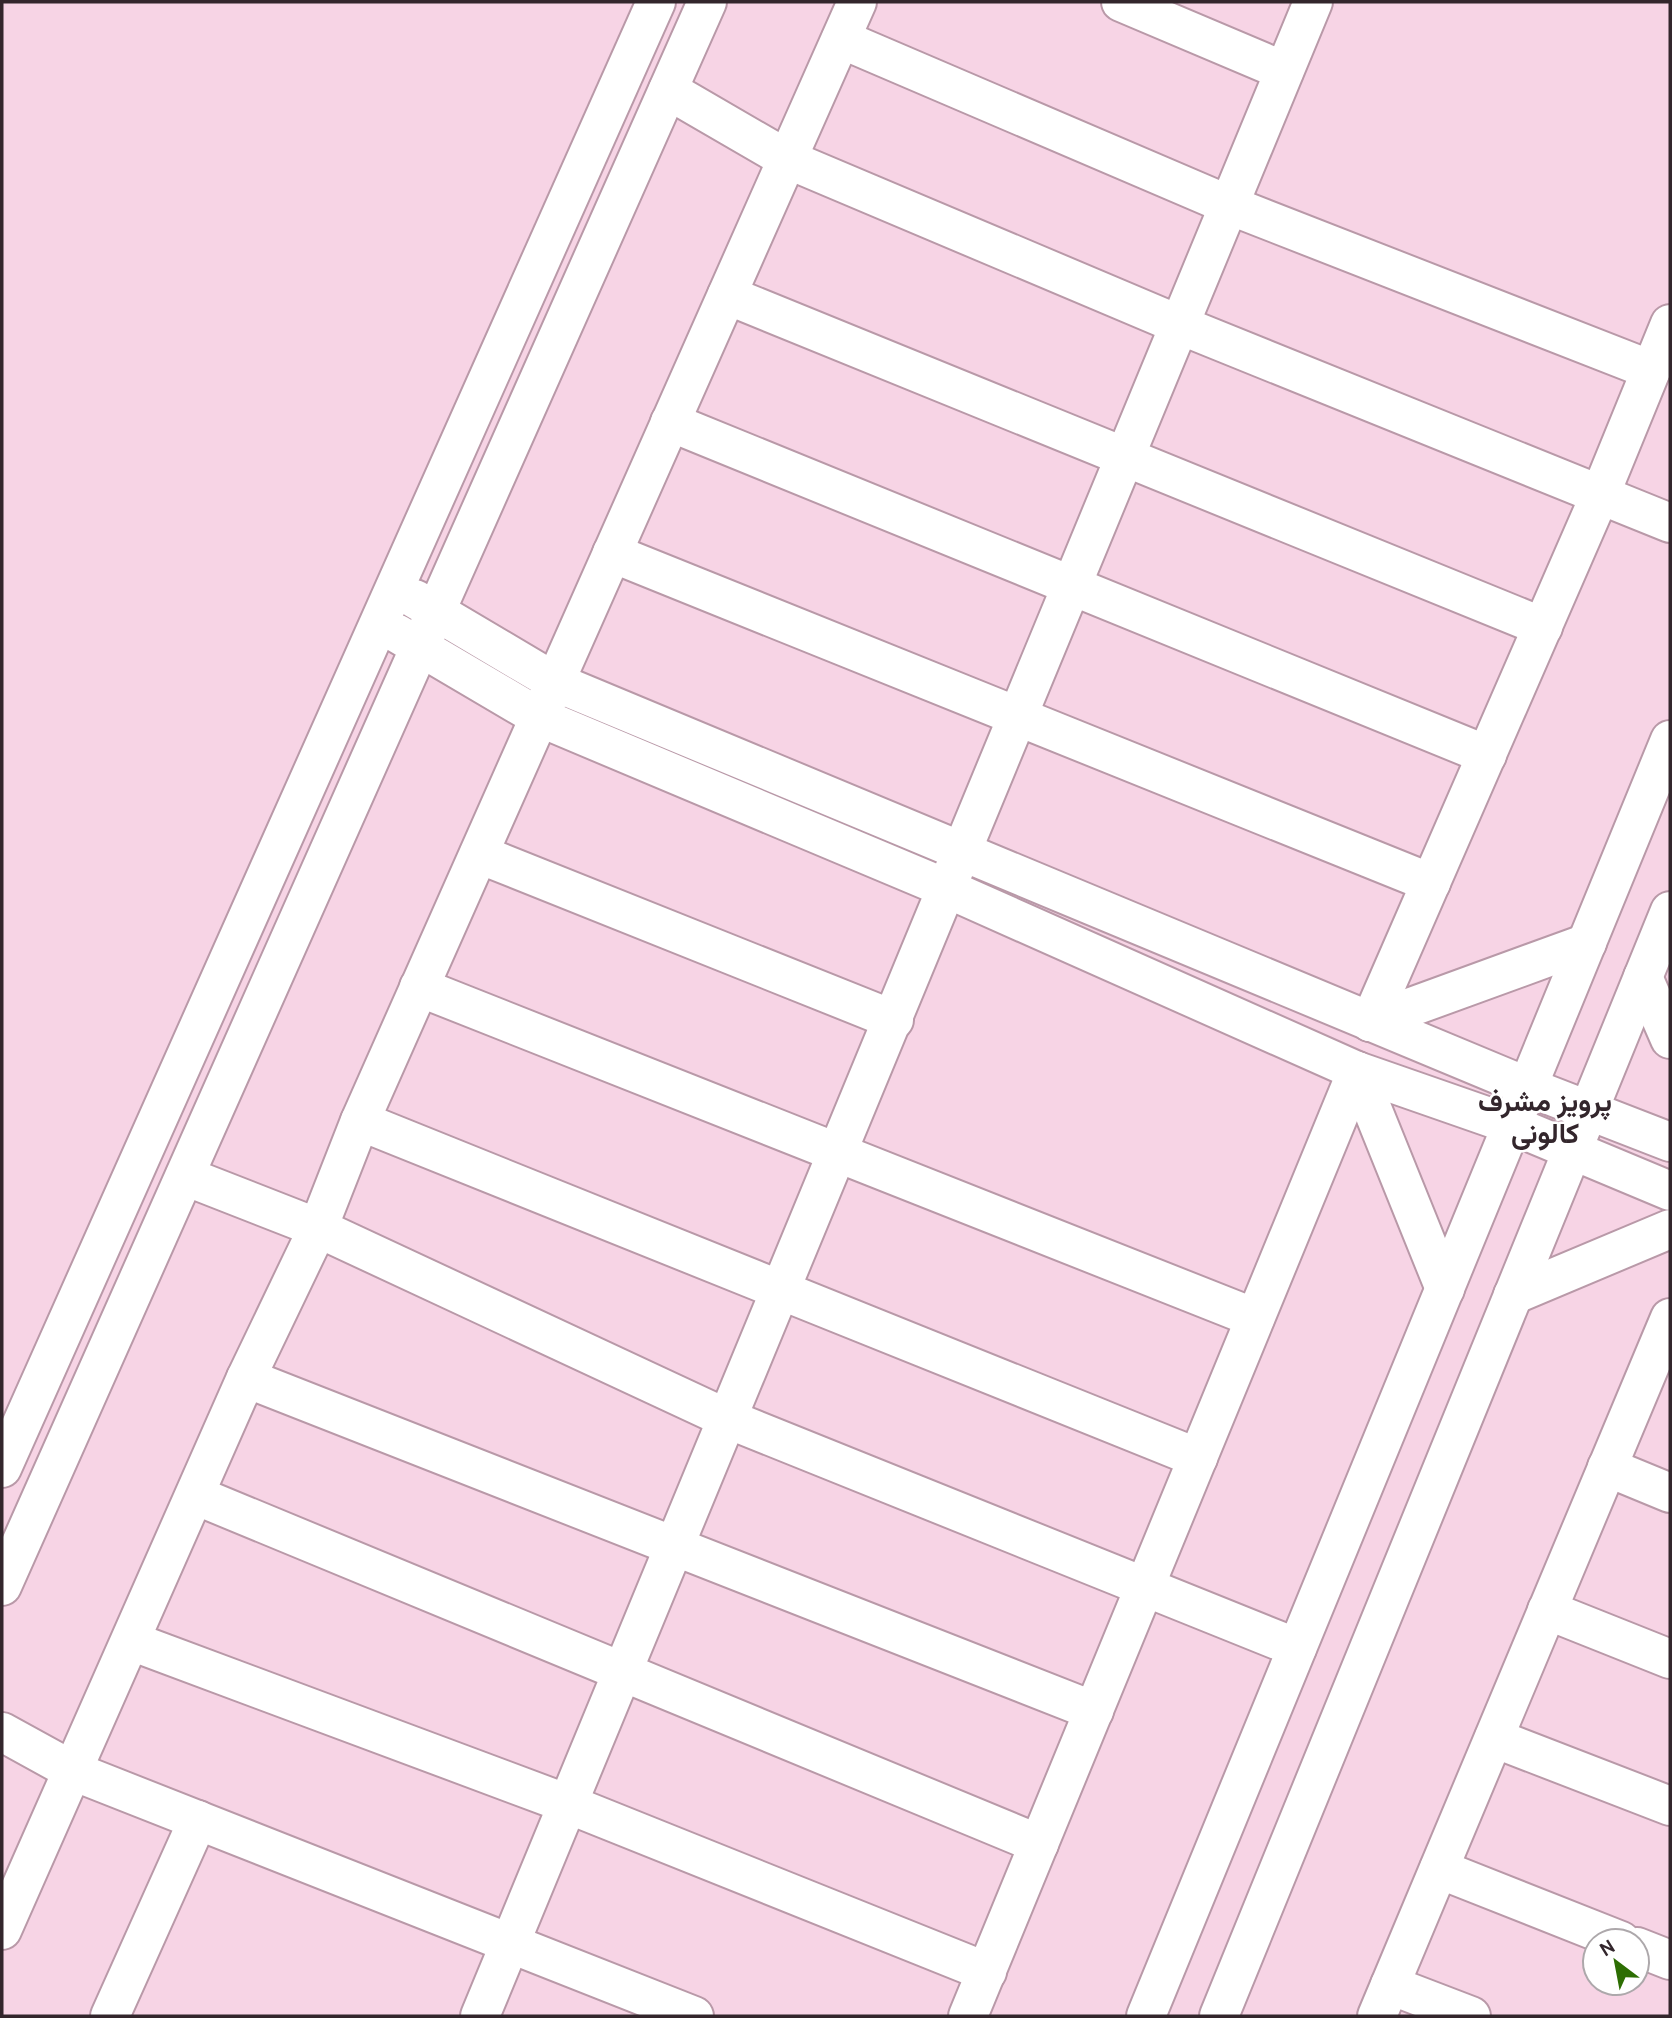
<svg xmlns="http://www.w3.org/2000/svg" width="1672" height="2018" viewBox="0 0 1672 2018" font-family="Cabin,Vazirmatn,sans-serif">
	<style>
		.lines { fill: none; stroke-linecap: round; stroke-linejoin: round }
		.minor-casing { stroke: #b999a8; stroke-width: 42 }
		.minor { stroke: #fff; stroke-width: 38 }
		.labels { text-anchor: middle; stroke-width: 5; stroke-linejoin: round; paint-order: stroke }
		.district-label { font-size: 28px; font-weight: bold; fill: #33262c; stroke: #fff }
	</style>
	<rect width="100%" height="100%" fill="#f7d4e5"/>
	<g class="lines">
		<g class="minor-casing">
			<g id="minor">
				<polyline points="1121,2 1284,71"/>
				<polyline points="841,39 1229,205 1651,370"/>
				<polyline points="668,90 787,159 1180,325 1670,523"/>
				<polyline points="727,295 1543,627"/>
				<polyline points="670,422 1487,755"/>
				<polyline points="612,553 1431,883"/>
				<polyline points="415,599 555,682 1528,1087 1670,1142"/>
				<polyline points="398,634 539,717 948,889 1357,1071 1512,1125 1670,1191"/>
				<polyline points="479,854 894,1020"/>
				<polyline points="1643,977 1670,1039"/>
				<polyline points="419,987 1255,1318"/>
				<polyline points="1370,1022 1600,495 1670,324"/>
				<polyline points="1370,1022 1587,943"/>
				<polyline points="1357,1071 1445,1289"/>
				<polyline points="360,1121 1198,1458"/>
				<polyline points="185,1176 318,1228 728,1419 1297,1648"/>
				<polyline points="1513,1295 1670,1229"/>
				<polyline points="246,1378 1094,1711"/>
				<polyline points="1607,1467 1670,1493"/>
				<polyline points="2,1468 656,2"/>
				<polyline points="195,1495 1039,1844"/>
				<polyline points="2,1586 707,2"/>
				<polyline points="1547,1610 1670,1659"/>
				<polyline points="131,1641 568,1804 987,1972"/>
				<polyline points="2,1732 73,1771 694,2016"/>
				<polyline points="1494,1738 1670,1806"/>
				<polyline points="1439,1869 1621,1941"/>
				<polyline points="2,1930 246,1378 318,1228 360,1121 857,2"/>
				<polyline points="1637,1947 1670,1960"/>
				<polyline points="1390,1985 1471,2016"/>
				<polyline points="110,2016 198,1820"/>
				<polyline points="480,2016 1313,2"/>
				<polyline points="968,2016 1357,1071"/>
				<polyline points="1146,2016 1670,740"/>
				<polyline points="1219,2016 1670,911"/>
				<polyline points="1377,2016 1670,1318"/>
			</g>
		</g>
		<use href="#minor" class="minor"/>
	</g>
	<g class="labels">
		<g class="district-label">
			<text x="1545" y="1111">پرویز مشرف<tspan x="1545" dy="32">کالونی</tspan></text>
		</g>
	</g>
	<rect width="1672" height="2018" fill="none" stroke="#33262c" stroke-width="7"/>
	<g transform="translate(1616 1962) rotate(328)"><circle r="33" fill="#ffffff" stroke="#ada8ab" stroke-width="2"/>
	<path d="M0-5L12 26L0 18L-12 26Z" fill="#2d6e03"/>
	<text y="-10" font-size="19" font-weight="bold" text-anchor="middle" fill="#33262c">N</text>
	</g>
</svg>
